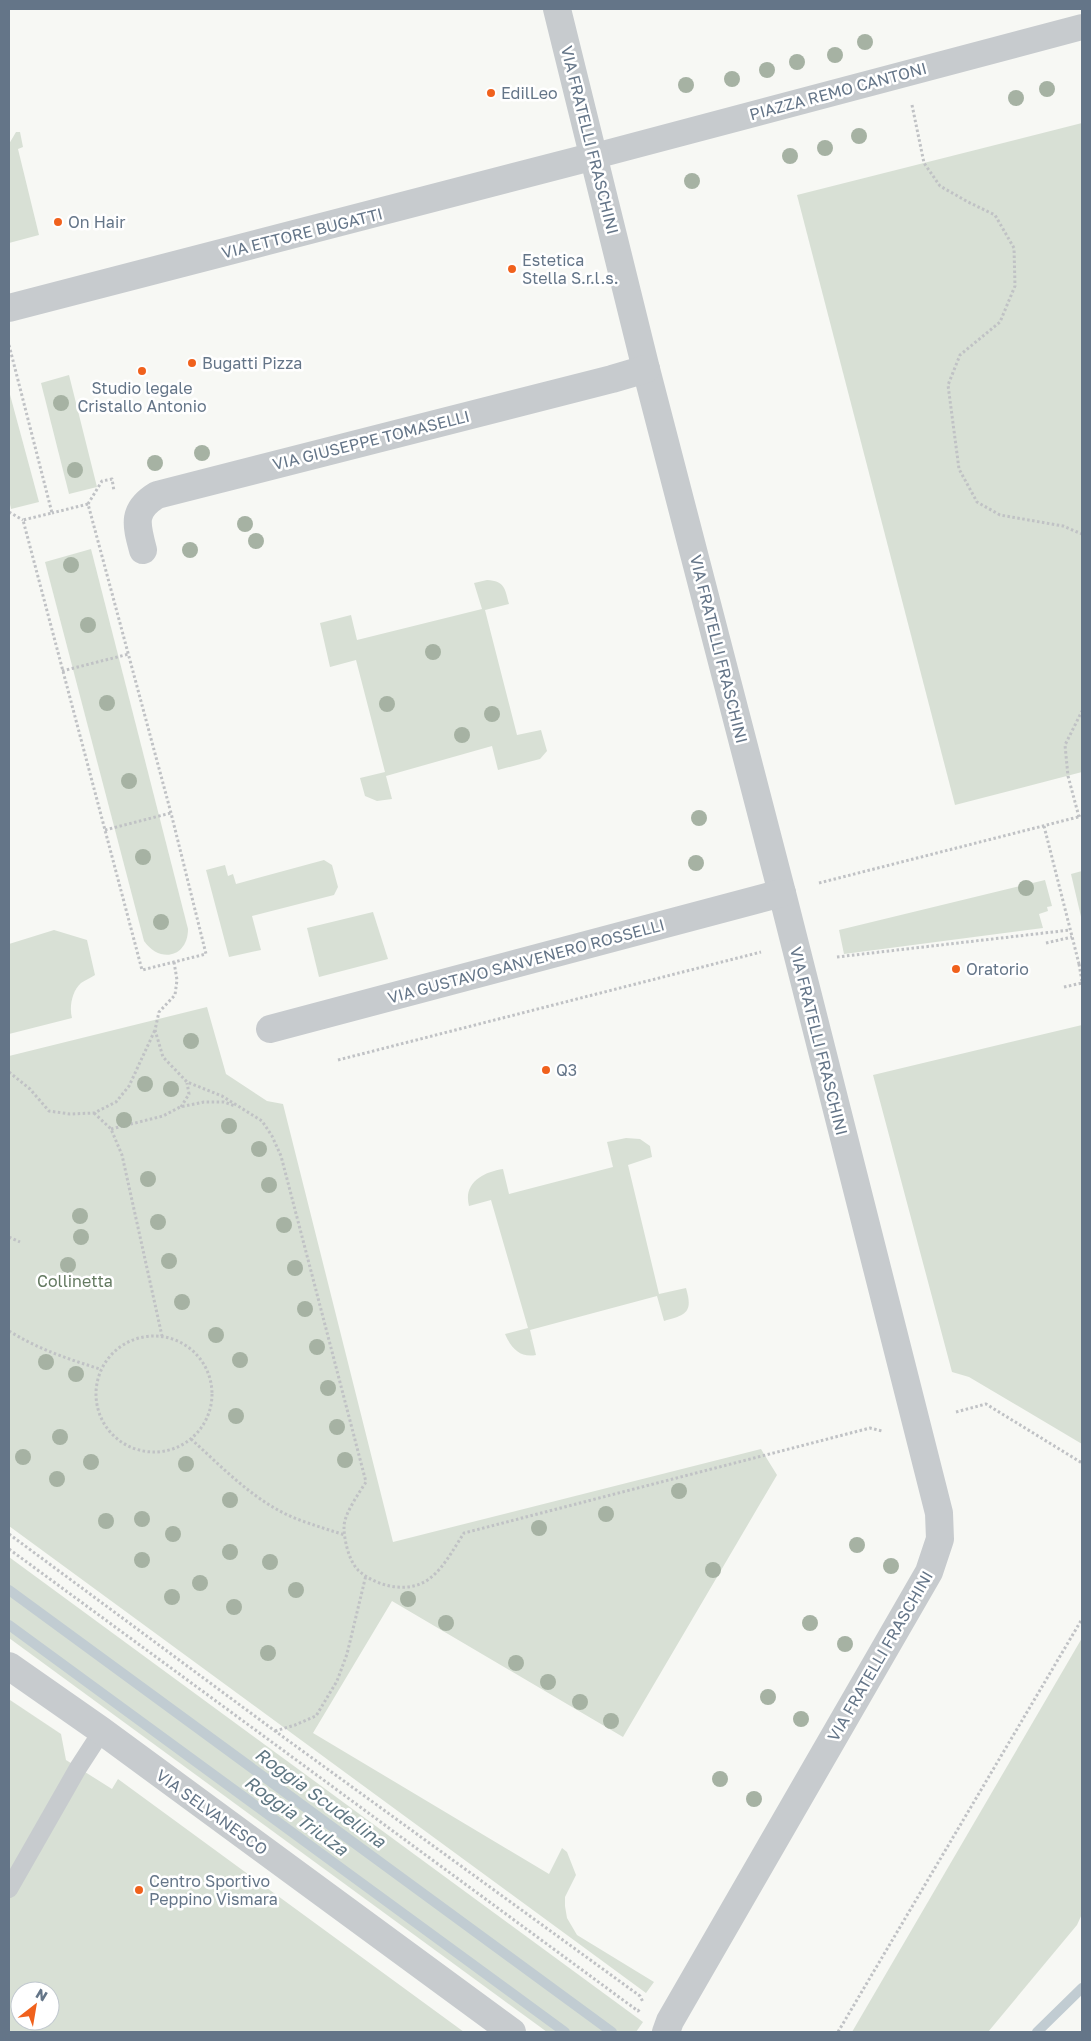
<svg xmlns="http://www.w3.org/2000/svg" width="1091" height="2041" viewBox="0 0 1091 2041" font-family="'Golos Text',sans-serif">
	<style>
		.green { fill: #d8e0d5; fill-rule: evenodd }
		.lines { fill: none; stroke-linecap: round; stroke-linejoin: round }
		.stream { stroke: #c1ccd2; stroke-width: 10 }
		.path { stroke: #c0c2c5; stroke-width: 3; stroke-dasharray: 2.5 2.5; stroke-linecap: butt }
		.service { stroke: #c7cbce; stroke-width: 18 }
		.pedestrian { stroke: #c7cbce; stroke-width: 26 }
		.minor { stroke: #c7cbce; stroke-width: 28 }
		.tree { fill: #a6b2a3 }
		.poi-dot { fill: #f0611c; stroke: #fff; stroke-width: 2 }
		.labels { text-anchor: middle; stroke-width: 5; stroke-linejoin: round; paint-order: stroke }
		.street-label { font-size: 16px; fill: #647588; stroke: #fff }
		.poi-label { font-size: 16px; fill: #647588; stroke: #fff; text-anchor: start }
		.park-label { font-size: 16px; fill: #637960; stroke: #fff }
		.water-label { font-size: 18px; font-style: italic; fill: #607783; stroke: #fff }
	</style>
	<rect width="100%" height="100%" fill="#f7f8f4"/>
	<g class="green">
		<polygon points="1082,123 1082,772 955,805 797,195"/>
		<polygon points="16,132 20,132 23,147 18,149 39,235 9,243 9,144"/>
		<polygon points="69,375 97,487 69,494 41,383"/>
		<polygon points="9,391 39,502 11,509 9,499"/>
		<path d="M91,549L188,929C188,957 160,964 144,941L45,562Z"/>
		<path d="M487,580C505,581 505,589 509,604L485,610L517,735L541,730L547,751L540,759L498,770L492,746L386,776L392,799L377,801L365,796L360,778L385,772L356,660L330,667L320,623L351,615L357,640L482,609L474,583Z"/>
		<polygon points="324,860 332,865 338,887 334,895 252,916 261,950 229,957 206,870 225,865 228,876 233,874 236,884"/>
		<polygon points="1082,871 1082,921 1071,874"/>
		<polygon points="1045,880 1052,906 1047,907 1048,911 1039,914 1043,928 844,954 839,930"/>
		<polygon points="373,912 388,959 319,977 307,928"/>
		<path d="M54,930L87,940L95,975C91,978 85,980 81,983C72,991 69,1007 72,1018L9,1034V944Z"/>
		<polygon points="207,1007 226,1074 267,1101 283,1104 393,1542 761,1449 777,1475 623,1737 392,1601 313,1733 549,1874 562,1848 567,1852 576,1875 565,1897 565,1906 567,1918 577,1935 654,1982 646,1993 9,1526 9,1056"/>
		<polygon points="1082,1025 1082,1444 969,1377 952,1372 873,1075"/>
		<path d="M626,1138L640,1139L650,1146L652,1157L628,1165L659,1294L686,1288C693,1312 687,1315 664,1321L657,1296L530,1330L536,1355C520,1358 511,1348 505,1334L528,1328L491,1200L469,1206C463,1183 483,1172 503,1169L509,1194L613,1167L607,1142Z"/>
		<polygon points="9,1557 643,2022 636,2032 547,2032 9,1638"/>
		<polygon points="1082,1638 1082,1914 1077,1925 988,2032 852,2032"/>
		<path d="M10,1700L61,1734L66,1760L112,1789L118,1779L464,2032H9ZM20,1991H50V2021H20Z"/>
	</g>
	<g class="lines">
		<g class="stream">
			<polyline points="9,1590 612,2032"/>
			<polyline points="9,1625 565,2032"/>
			<polyline points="1037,2032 1082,1988"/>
		</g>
		<g class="path">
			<polyline points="912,105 924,163 940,186 968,202 995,215 1014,248 1015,286 1000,322 960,355 948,385 959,469 977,502 1000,515 1063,526 1082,534"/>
			<polyline points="9,345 52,513 23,520 142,970 206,954 171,813 88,504 52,513"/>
			<polyline points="88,504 102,481 112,479 114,491"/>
			<polyline points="9,512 23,520"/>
			<polyline points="62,671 129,654"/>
			<polyline points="1079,817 1068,776 1065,745 1082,711"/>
			<polyline points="1044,826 1079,964 1082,964"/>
			<polyline points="105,830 171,813"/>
			<polyline points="819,883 1082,816"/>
			<polyline points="1046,943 1072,937"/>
			<polyline points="837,957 1070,930"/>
			<path d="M174,962L177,980L175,995L159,1012L155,1030L163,1057L187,1082L222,1096L262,1121L272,1136L281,1156L366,1482C359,1493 344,1514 344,1527C344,1540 349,1561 358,1570C376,1587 409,1594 429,1579C444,1568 454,1548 464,1533L870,1428L882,1431"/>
			<polyline points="1079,964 1082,981"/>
			<polyline points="1064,987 1082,983"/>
			<polyline points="338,1060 761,952"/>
			<polyline points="9,1072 30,1089 49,1111 70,1114 94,1113 116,1102 129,1086 155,1030"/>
			<polyline points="181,1107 189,1094 187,1083"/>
			<polyline points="94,1113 111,1129 122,1155 162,1336"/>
			<polyline points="111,1129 163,1116 180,1107 204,1102 224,1102 235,1106"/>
			<polyline points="9,1237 20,1242"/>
			<path d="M9,1331C38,1349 68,1359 100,1369"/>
			<circle cx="154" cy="1394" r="58"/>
			<polyline points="956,1412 986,1404 1082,1463"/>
			<path d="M191,1439C223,1468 256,1503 297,1519C313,1525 329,1530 345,1535"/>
			<polyline points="9,1534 275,1731 640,1996 643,2002"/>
			<polyline points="9,1549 638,2011 640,2009"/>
			<polyline points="275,1731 295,1725 316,1716 337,1681 347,1654 366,1575"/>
			<polyline points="838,2032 1082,1619"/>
		</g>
		<polyline class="service" points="9,1889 78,1768 102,1731"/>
		<polyline class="pedestrian" points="595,156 1082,27"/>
		<g class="minor">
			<polyline points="557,9 646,369 782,893 939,1513 940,1539 929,1572 670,2021 666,2032"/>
			<polyline points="9,308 595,156"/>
			<path d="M143,550C136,524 132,510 157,495L612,379L646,369"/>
			<polyline points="270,1029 782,893"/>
			<polyline points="9,1666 102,1731 512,2032"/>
		</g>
	</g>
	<g class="tree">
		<circle cx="865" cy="42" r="8"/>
		<circle cx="835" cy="55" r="8"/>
		<circle cx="797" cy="62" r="8"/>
		<circle cx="767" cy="70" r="8"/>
		<circle cx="732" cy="79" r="8"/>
		<circle cx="686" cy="85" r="8"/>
		<circle cx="1047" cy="89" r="8"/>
		<circle cx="1016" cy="98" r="8"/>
		<circle cx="859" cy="136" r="8"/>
		<circle cx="825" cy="148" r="8"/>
		<circle cx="790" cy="156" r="8"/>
		<circle cx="692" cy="181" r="8"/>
		<circle cx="61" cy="403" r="8"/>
		<circle cx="202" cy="453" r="8"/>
		<circle cx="155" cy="463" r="8"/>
		<circle cx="75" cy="470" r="8"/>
		<circle cx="245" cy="524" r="8"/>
		<circle cx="256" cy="541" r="8"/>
		<circle cx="190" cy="550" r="8"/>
		<circle cx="71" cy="565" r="8"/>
		<circle cx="88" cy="625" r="8"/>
		<circle cx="433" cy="652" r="8"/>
		<circle cx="107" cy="703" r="8"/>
		<circle cx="387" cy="704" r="8"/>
		<circle cx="492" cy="714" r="8"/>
		<circle cx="462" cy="735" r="8"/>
		<circle cx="129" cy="781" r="8"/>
		<circle cx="699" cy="818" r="8"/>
		<circle cx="143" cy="857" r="8"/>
		<circle cx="696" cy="863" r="8"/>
		<circle cx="1026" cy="888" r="8"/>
		<circle cx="161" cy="922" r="8"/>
		<circle cx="191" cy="1041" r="8"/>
		<circle cx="145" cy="1084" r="8"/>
		<circle cx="171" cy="1089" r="8"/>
		<circle cx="124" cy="1120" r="8"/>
		<circle cx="229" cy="1126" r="8"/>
		<circle cx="259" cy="1149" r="8"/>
		<circle cx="148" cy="1179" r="8"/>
		<circle cx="269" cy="1185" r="8"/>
		<circle cx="80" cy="1216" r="8"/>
		<circle cx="158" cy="1222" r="8"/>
		<circle cx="284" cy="1225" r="8"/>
		<circle cx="81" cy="1237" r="8"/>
		<circle cx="169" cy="1261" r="8"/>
		<circle cx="68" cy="1265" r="8"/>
		<circle cx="295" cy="1268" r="8"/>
		<circle cx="182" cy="1302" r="8"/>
		<circle cx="305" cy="1309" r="8"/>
		<circle cx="216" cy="1335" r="8"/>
		<circle cx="317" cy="1347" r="8"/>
		<circle cx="240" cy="1360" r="8"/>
		<circle cx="46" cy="1362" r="8"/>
		<circle cx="76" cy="1374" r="8"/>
		<circle cx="328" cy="1388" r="8"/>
		<circle cx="236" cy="1416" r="8"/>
		<circle cx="337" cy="1427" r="8"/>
		<circle cx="60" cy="1437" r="8"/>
		<circle cx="23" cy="1457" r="8"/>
		<circle cx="345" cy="1460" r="8"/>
		<circle cx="91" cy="1462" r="8"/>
		<circle cx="186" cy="1464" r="8"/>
		<circle cx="57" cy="1479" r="8"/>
		<circle cx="679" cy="1491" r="8"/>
		<circle cx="230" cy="1500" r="8"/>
		<circle cx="606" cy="1514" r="8"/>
		<circle cx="142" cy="1519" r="8"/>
		<circle cx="106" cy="1521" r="8"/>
		<circle cx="539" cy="1528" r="8"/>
		<circle cx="173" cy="1534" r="8"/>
		<circle cx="857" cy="1545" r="8"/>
		<circle cx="230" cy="1552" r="8"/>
		<circle cx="142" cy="1560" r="8"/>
		<circle cx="270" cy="1562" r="8"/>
		<circle cx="891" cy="1566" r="8"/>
		<circle cx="713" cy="1570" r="8"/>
		<circle cx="200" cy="1583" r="8"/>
		<circle cx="296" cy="1590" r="8"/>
		<circle cx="172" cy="1597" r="8"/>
		<circle cx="408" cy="1599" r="8"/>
		<circle cx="234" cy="1607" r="8"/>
		<circle cx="446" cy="1623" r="8"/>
		<circle cx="810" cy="1623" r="8"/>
		<circle cx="845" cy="1644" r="8"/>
		<circle cx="268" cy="1653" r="8"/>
		<circle cx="516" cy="1663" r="8"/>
		<circle cx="548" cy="1682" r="8"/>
		<circle cx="768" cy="1697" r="8"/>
		<circle cx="580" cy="1702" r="8"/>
		<circle cx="801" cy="1719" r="8"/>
		<circle cx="611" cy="1721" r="8"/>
		<circle cx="720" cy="1779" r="8"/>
		<circle cx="754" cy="1799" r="8"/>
	</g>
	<g class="poi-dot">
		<circle cx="491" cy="93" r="5"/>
		<circle cx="58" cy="222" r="5"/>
		<circle cx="512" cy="269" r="5"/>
		<circle cx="192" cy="363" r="5"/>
		<circle cx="142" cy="371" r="5"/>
		<circle cx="956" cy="969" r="5"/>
		<circle cx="546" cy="1070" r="5"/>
		<circle cx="139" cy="1890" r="5"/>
	</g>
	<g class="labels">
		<g class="street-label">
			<text transform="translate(838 91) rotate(-15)" y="6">PIAZZA REMO CANTONI</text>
			<text transform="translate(590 140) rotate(76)" y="6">VIA FRATELLI FRASCHINI</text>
			<text transform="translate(302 233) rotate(-14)" y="6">VIA ETTORE BUGATTI</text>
			<text transform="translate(371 440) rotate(-14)" y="6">VIA GIUSEPPE TOMASELLI</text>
			<text transform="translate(719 649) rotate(76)" y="6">VIA FRATELLI FRASCHINI</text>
			<text transform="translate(526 961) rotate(-15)" y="6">VIA GUSTAVO SANVENERO ROSSELLI</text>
			<text transform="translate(819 1041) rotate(76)" y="6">VIA FRATELLI FRASCHINI</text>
			<text transform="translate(880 1656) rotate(-60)" y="6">VIA FRATELLI FRASCHINI</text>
			<text transform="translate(212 1812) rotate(36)" y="6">VIA SELVANESCO</text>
		</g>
		<g class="poi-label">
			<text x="501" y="99">EdilLeo</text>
			<text x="68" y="228">On Hair</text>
			<text x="522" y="266">Estetica<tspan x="522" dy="18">Stella S.r.l.s.</tspan></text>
			<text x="202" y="369">Bugatti Pizza</text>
			<text x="142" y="394" text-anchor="middle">Studio legale<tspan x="142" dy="18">Cristallo Antonio</tspan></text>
			<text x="966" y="975">Oratorio</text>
			<text x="556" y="1076">Q3</text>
			<text x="149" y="1887">Centro Sportivo<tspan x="149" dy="18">Peppino Vismara</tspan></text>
		</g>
		<g class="park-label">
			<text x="75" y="1287">Collinetta</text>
		</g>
		<g class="water-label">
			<text transform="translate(320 1798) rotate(36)" y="6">Roggia Scudellina</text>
			<text transform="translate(296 1816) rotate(36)" y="6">Roggia Triulza</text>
		</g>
	</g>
	<rect width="1091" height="2041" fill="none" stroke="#647588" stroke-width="20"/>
	<g transform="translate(35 2006) rotate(31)"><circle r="24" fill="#ffffff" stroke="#c1c8cf"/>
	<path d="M0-4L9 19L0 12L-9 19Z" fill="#f0611c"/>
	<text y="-8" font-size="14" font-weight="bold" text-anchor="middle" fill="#647588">N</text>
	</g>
</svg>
